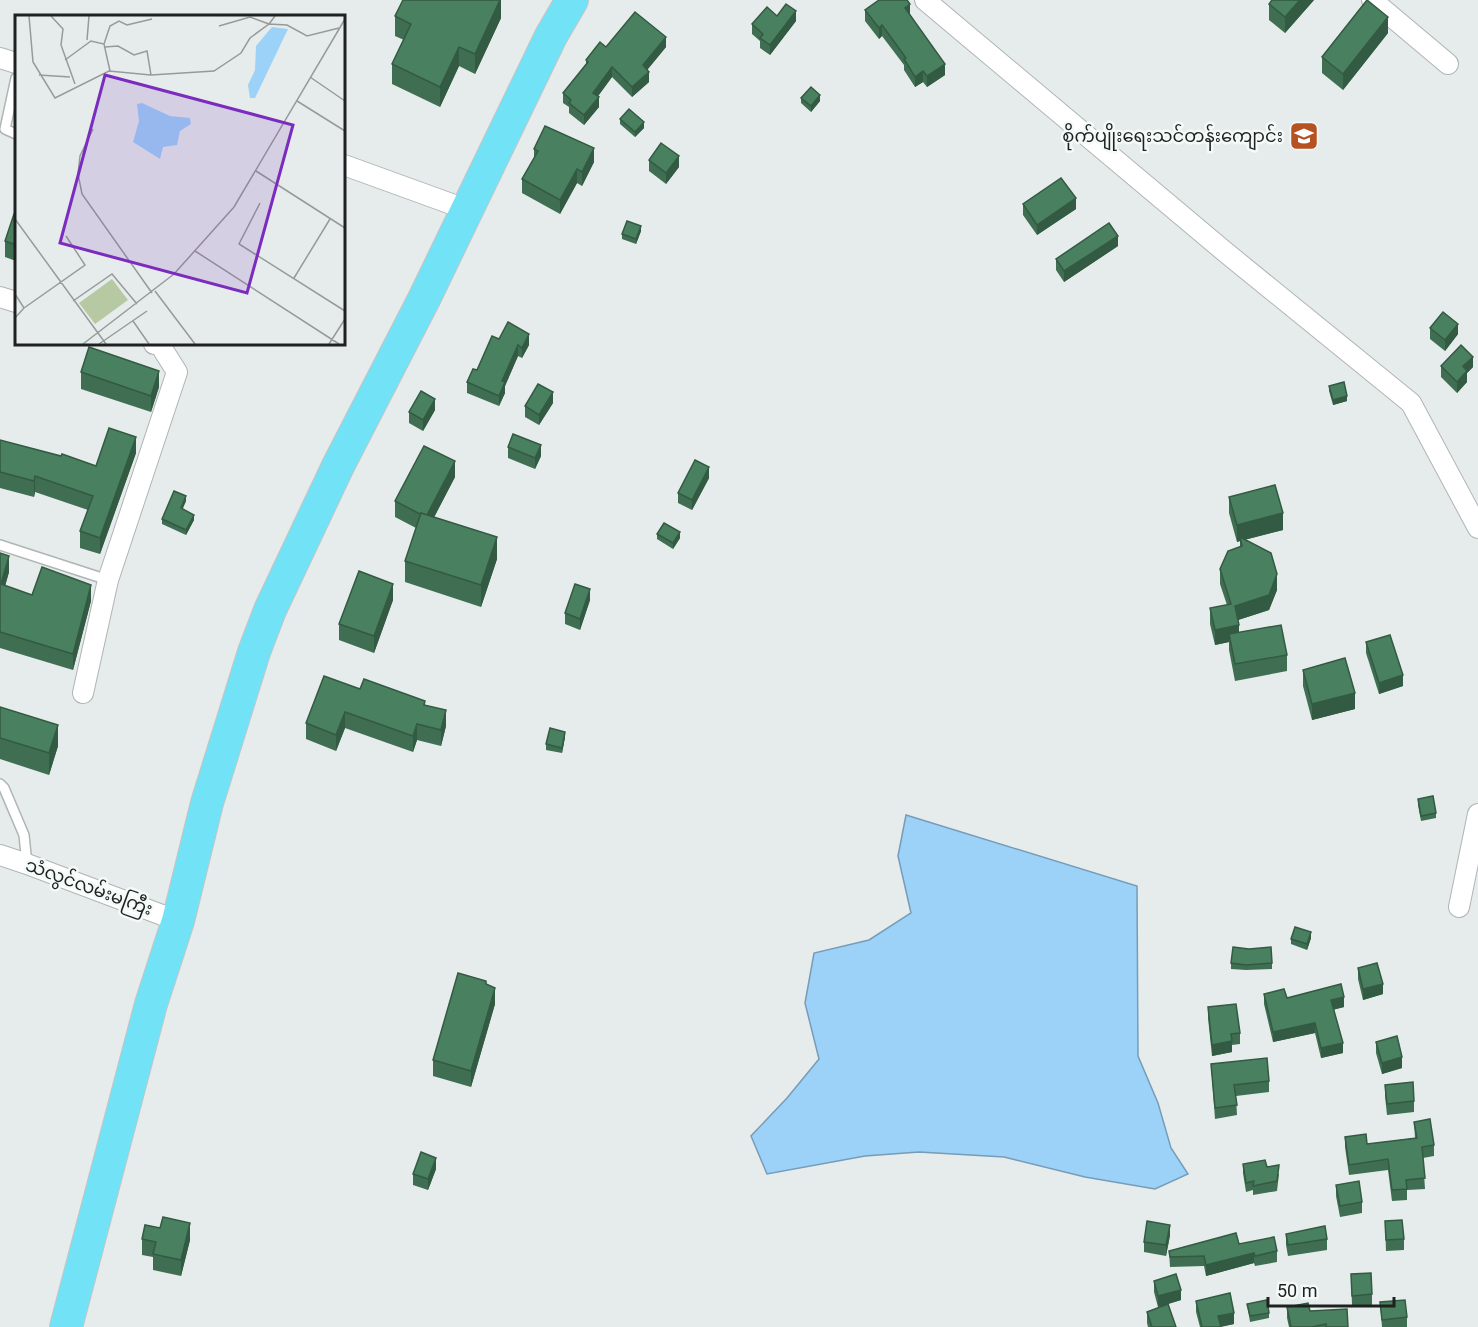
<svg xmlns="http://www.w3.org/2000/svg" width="1478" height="1327" viewBox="0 0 1478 1327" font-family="Roboto,'Noto Sans Myanmar',sans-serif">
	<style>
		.water { fill: #9cd1f8; stroke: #769cb8; stroke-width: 1.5 }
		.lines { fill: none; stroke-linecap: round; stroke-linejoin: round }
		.service-casing { stroke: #afb5b4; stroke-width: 12 }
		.minor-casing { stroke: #afb5b4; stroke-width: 22 }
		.trunk-casing { stroke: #c5c5c5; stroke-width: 34 }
		.service { stroke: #fff; stroke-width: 9 }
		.minor { stroke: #fff; stroke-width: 20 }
		.trunk { stroke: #72e2f7; stroke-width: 32 }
		.wall { fill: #3f6e52 }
		.shaded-wall { fill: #335a42 }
		.building { fill: #49805f; stroke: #335a42; stroke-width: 1.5 }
		.labels { text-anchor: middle; stroke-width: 5; stroke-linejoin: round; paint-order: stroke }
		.poi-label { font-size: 18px; fill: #1f2121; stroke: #f3faf8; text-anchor: end }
		.street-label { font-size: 18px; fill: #1f2121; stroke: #f3faf8 }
		.inset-road { fill: none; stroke: #969b9a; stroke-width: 1.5 }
		.view { fill: #7b2cbf; fill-opacity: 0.15; stroke: #7b2cbf; stroke-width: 3 }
		.inset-edge { fill: none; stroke: #1f2121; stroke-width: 3 }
	</style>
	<rect width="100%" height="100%" fill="#e6eceb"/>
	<polygon class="water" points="906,815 1137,886 1138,1056 1158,1103 1171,1148 1188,1174 1155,1189 1085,1177 1004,1157 919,1152 865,1156 767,1174 751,1136 787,1098 819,1059 805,1003 814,953 869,940 911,913 898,856"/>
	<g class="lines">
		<g class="service-casing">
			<g id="service">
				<polyline points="16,78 5,129 16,134"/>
				<polyline points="0,545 108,580"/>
				<polyline points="0,784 4,788 24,835 27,864"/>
			</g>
		</g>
		<g class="minor-casing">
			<g id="minor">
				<polyline points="925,0 1224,251 1411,403 1478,528"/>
				<polyline points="1372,0 1448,64"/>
				<polyline points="0,58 16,63"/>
				<polyline points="344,165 468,210"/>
				<polyline points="0,297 16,302"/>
				<polyline points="83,693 108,580 177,372 160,345 154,344"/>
				<polyline points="0,855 27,864 178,921"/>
				<polyline points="1459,907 1478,814"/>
			</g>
		</g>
		<g class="trunk-casing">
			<polyline id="trunk" points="66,1327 151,1004 178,921 207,803 254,652 270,610 338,466 424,299 551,36 572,0"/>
		</g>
		<use href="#service" class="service"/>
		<use href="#minor" class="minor"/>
		<use href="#trunk" class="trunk"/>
	</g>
	<g class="wall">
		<polygon points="501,0 501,18 475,74 459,66 440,107 392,84 392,64 404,40 395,36 395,16"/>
		<polygon points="1314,0 1285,33 1269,20 1269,4"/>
		<polygon points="865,10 910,14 945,75 927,87 923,82 915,87 904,70 904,65 882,36 879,39 865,21"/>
		<polygon points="796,21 770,55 760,48 760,41 752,34 752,24"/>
		<polygon points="1388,33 1343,90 1322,73 1322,57"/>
		<polygon points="606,47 666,47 647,70 649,82 632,97 612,77 598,96 599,107 584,125 569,113 569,107 563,103 563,93 586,64 586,60"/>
		<polygon points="801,98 820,101 811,112 801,103"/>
		<polygon points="620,119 644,128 635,137 620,124"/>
		<polygon points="534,149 594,162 582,186 577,183 560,214 522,193 522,179 534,158"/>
		<polygon points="649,160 679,167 666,184 649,171"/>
		<polygon points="1023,204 1076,209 1037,235 1023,215"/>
		<polygon points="16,215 16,261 5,257 5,241"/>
		<polygon points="641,231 636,244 622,239 622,234"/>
		<polygon points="1118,246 1064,282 1056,270 1056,259"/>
		<polygon points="1430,328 1458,334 1445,351 1430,339"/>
		<polygon points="499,339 529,345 522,358 518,356 505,386 505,393 499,406 467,393 467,382 477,370"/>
		<polygon points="1441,366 1473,367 1467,373 1467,382 1457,393 1441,377"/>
		<polygon points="81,372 159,387 151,412 81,389"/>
		<polygon points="1329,386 1347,401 1333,405 1329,391"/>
		<polygon points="553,403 539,425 525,417 525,406"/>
		<polygon points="435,410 423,431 409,423 409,412"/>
		<polygon points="0,440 96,466 136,453 100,554 80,548 80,531 88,510 35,492 34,497 0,488"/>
		<polygon points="508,447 541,456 535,469 508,458"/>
		<polygon points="455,477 434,517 497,559 481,607 405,582 405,561 416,528 395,517 395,501"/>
		<polygon points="709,478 692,510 678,503 678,493"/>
		<polygon points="1229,497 1283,530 1244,540 1277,590 1269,610 1238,620 1239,632 1287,655 1287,671 1235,681 1229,650 1229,642 1215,645 1210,624 1210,608 1227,605 1220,584 1220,569 1240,547 1240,541 1237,542 1229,513"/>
		<polygon points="186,501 182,509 194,520 186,535 162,524 162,519"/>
		<polygon points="657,534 680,538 673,549 657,539"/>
		<polygon points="0,553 9,572 5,586 32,595 91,601 73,670 0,648"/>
		<polygon points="393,600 374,653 339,640 339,624"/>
		<polygon points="590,600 580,630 565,624 565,613"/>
		<polygon points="1366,642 1403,686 1379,694 1366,653"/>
		<polygon points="1303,670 1355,709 1312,720 1303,686"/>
		<polygon points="360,689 425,705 446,726 441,746 417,740 413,752 345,728 336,751 306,739 306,723"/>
		<polygon points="0,707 58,746 49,775 0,759"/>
		<polygon points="565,737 562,753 546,750 546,744"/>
		<polygon points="1418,799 1436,813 1436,818 1421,821 1418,805"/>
		<polygon points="1311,938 1307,950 1291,944 1291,939"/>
		<polygon points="1231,963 1272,963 1272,969 1246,970 1231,969"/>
		<polygon points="1358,968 1383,994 1363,1000 1358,979"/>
		<polygon points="486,984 495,1004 471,1087 433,1076 433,1060"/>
		<polygon points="1264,994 1344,1007 1333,1010 1343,1053 1321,1058 1315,1033 1273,1042 1264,1004"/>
		<polygon points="1208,1007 1240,1033 1240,1044 1232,1045 1232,1052 1212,1056 1208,1018"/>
		<polygon points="1376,1042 1402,1068 1382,1074 1376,1053"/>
		<polygon points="1211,1064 1269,1081 1269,1092 1236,1096 1237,1115 1215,1119"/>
		<polygon points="1385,1085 1414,1101 1414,1112 1387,1115 1385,1096"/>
		<polygon points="1414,1122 1434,1145 1434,1156 1423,1158 1425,1189 1407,1190 1407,1200 1392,1201 1388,1170 1349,1175 1345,1147 1345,1137 1367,1144 1415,1138"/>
		<polygon points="1243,1164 1267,1167 1279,1174 1277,1191 1253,1195 1253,1190 1246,1192 1243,1173"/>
		<polygon points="436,1169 428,1190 413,1185 413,1174"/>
		<polygon points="1336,1185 1362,1202 1362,1213 1340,1217 1336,1196"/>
		<polygon points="1385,1221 1404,1239 1404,1250 1386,1251"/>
		<polygon points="1286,1234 1327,1239 1327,1250 1288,1256 1286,1245"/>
		<polygon points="1170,1235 1166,1256 1144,1252 1144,1242"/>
		<polygon points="142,1239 190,1240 181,1276 153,1270 153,1257 142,1255"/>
		<polygon points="1239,1244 1277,1251 1277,1262 1255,1266 1254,1263 1206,1276 1204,1266 1170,1267 1169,1251"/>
		<polygon points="1351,1274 1372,1294 1372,1305 1352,1306"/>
		<polygon points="1154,1281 1181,1300 1168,1304 1176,1327 1148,1327 1147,1323 1147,1312 1165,1305 1158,1307 1154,1292"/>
		<polygon points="1196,1301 1234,1324 1221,1327 1200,1327 1196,1312"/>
		<polygon points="1380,1302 1407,1317 1407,1327 1382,1327"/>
		<polygon points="1247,1304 1269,1313 1269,1318 1250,1322"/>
		<polygon points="1287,1307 1310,1311 1348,1327 1289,1327 1287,1318"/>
	</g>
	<g class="shaded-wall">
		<polygon points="500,0 501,0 501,18 475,74 475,54"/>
		<polygon points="1300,0 1314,0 1285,33 1285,17"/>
		<polygon points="910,4 910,15 905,8"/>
		<polygon points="796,11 796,21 770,55 770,45"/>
		<polygon points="1388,17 1388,33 1343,90 1343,74"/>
		<polygon points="882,25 882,36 879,39 879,28"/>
		<polygon points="666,37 666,47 643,75 643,65"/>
		<polygon points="459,47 459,66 440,107 440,87"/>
		<polygon points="945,64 945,75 927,87 927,76"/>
		<polygon points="612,67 612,77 593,103 593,93"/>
		<polygon points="923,71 923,82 915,87 915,77"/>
		<polygon points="649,72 649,82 632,97 632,87"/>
		<polygon points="820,95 820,101 811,112 811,106"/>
		<polygon points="599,97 599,107 584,125 584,115"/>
		<polygon points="644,122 644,128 635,137 635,132"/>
		<polygon points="594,148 594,162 582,186 582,172"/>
		<polygon points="679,156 679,167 666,184 666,173"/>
		<polygon points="577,169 577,183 560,214 560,200"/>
		<polygon points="1076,198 1076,209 1037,235 1037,225"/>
		<polygon points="641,226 641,231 636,244 636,239"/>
		<polygon points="1118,236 1118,246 1064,282 1064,271"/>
		<polygon points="1458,324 1458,334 1445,351 1445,340"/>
		<polygon points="529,334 529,345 522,358 522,348"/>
		<polygon points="518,345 518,356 505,386 505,393 499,406 499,396 502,381"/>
		<polygon points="1473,357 1473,367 1467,373 1467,382 1457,393 1457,382 1463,366"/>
		<polygon points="159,371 159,387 151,412 151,396"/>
		<polygon points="553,392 553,403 539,425 539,415"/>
		<polygon points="1347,396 1347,401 1333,405 1333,400"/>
		<polygon points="435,399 435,410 423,431 423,420"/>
		<polygon points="136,437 136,453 100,554 100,538"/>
		<polygon points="541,445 541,456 535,469 535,458"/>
		<polygon points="455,461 455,477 426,533 426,517"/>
		<polygon points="709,467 709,478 692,510 692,500"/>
		<polygon points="35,476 35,492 34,497 34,481"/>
		<polygon points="186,496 186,501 181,513 181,508"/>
		<polygon points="1283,513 1283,530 1240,541 1240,537 1240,541 1237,542 1237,525"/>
		<polygon points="194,515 194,520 186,535 186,530"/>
		<polygon points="680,532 680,538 673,549 673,543"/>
		<polygon points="497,537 497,559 481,607 481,585"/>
		<polygon points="9,556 9,572 1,600 1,584"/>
		<polygon points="1277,574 1277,590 1269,610 1235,621 1235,606"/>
		<polygon points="393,584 393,600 374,653 374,636"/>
		<polygon points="91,585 91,601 73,670 73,654"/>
		<polygon points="590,589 590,600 580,630 580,619"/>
		<polygon points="1239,625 1239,640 1229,634 1229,642 1215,645 1215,630"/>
		<polygon points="1403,675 1403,686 1379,694 1379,683"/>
		<polygon points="1355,693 1355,709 1312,720 1312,704"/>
		<polygon points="446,710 446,726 441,746 441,730"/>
		<polygon points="345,712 345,728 336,751 336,735"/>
		<polygon points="417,724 417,740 413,752 413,736"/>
		<polygon points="58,725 58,746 49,775 49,753"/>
		<polygon points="565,732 565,737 562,753 562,748"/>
		<polygon points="1311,932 1311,938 1307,950 1307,944"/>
		<polygon points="1383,984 1383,994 1363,1000 1363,989"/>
		<polygon points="495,988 495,1004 471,1087 471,1071"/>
		<polygon points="1344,997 1344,1007 1331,1010 1331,1000"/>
		<polygon points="1315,1023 1315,1033 1273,1042 1273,1032"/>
		<polygon points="1232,1041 1232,1052 1212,1056 1212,1045"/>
		<polygon points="1343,1043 1343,1053 1321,1058 1321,1048"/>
		<polygon points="1402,1057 1402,1068 1382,1074 1382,1063"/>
		<polygon points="436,1158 436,1169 428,1190 428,1179"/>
		<polygon points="190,1223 190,1240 181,1276 181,1260"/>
		<polygon points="1170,1225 1170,1235 1166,1256 1166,1245"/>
		<polygon points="1254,1253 1254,1263 1206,1276 1206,1265"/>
		<polygon points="1181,1290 1181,1300 1158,1307 1158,1296"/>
		<polygon points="1234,1313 1234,1324 1218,1327 1218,1316"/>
	</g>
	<g class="building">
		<polygon points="403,0 500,0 475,54 459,47 440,87 392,64 411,24 395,16"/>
		<polygon points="879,0 907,0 910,4 905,8 945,64 927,76 923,71 915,77 904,59 906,58 882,25 879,28 865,10"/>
		<polygon points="1272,0 1300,0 1285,17 1269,4"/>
		<polygon points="1367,0 1388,17 1343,74 1322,57"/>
		<polygon points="786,4 796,11 770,45 760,38 763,34 752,24 767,7 777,16"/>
		<polygon points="635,12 666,37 643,65 649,72 632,87 612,67 593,93 599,97 584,115 569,103 571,100 563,93 588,62 586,60 600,42 606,47"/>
		<polygon points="811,87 820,95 811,106 801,98"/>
		<polygon points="629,109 644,122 635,132 620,119"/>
		<polygon points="545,126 594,148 582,172 577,169 560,200 522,179 538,151 534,149"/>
		<polygon points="661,143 679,156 666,173 649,160"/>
		<polygon points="1061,178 1076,198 1037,225 1023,204"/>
		<polygon points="14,214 16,215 16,245 5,241"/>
		<polygon points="627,221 641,226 636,239 622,234"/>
		<polygon points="1109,223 1118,236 1064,271 1056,259"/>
		<polygon points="1443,312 1458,324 1445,340 1430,328"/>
		<polygon points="508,322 529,334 522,348 518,345 502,381 505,382 499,396 467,382 473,369 477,370 492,336 499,339"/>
		<polygon points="1461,345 1473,357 1463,366 1467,371 1457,382 1441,366"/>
		<polygon points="89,347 159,371 151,396 81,372"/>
		<polygon points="1344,382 1347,396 1333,400 1329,386"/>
		<polygon points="538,384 553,392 539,415 525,406"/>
		<polygon points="421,391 435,399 423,420 409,412"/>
		<polygon points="109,428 136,437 100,538 80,531 93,496 35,476 34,481 0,472 0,440 61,456 62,454 96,466"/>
		<polygon points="513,434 541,445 535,458 508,447"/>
		<polygon points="424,446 455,461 427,515 421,513 420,514 395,501"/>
		<polygon points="695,460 709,467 692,500 678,493"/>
		<polygon points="1275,485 1283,513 1237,525 1229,497"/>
		<polygon points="174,491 186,496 181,508 194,515 186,530 162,519"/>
		<polygon points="421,513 497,537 481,585 405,561"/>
		<polygon points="664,523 680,532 673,543 657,534"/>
		<polygon points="1240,537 1271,553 1277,574 1269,595 1235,606 1239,625 1215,630 1210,608 1231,604 1220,569 1228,551 1242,546"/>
		<polygon points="0,553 9,556 1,584 32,595 42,567 91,585 73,654 0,632"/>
		<polygon points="359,571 393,584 374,636 339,624"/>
		<polygon points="575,584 590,589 580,619 565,613"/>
		<polygon points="1281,625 1287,655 1235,664 1229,634"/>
		<polygon points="1390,635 1403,675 1379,683 1366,642"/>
		<polygon points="1345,658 1355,693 1312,704 1303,670"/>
		<polygon points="324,676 360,689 364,679 425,701 424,705 446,710 441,730 417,724 413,736 345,712 336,735 306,723"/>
		<polygon points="0,707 58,725 49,753 0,738"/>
		<polygon points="550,728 565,732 562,748 546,744"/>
		<polygon points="1433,796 1436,813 1421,816 1418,799"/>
		<polygon points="1295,927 1311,932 1307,944 1291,939"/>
		<polygon points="1233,947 1249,949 1271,947 1272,963 1246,965 1231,963"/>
		<polygon points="1377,963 1383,984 1363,989 1358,968"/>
		<polygon points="458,973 486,981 486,984 495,988 471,1071 433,1060"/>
		<polygon points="1341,984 1344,997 1331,1000 1343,1043 1321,1048 1315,1023 1273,1032 1264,994 1284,989 1287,998"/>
		<polygon points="1236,1004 1240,1033 1231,1034 1232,1041 1212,1045 1208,1007"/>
		<polygon points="1397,1036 1402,1057 1382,1063 1376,1042"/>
		<polygon points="1267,1058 1269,1081 1234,1085 1237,1105 1215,1108 1211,1064"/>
		<polygon points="1413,1082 1414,1101 1387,1104 1385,1085"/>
		<polygon points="1430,1119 1434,1145 1422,1147 1425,1178 1406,1180 1407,1189 1392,1190 1388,1159 1349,1165 1345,1137 1366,1134 1367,1144 1417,1138 1414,1122"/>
		<polygon points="421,1152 436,1158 428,1179 413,1174"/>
		<polygon points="1265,1160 1267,1167 1279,1165 1277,1181 1253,1186 1254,1181 1246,1183 1243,1164"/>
		<polygon points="1359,1181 1362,1202 1340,1206 1336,1185"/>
		<polygon points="163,1217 190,1223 181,1260 153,1254 156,1242 142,1239 145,1225 160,1228"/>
		<polygon points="1402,1220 1404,1239 1386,1240 1385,1221"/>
		<polygon points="1147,1221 1170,1225 1166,1245 1144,1242"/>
		<polygon points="1325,1226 1327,1239 1288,1245 1286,1234"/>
		<polygon points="1236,1233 1239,1244 1274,1237 1277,1251 1255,1256 1254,1253 1206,1265 1204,1256 1170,1257 1169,1251"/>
		<polygon points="1371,1273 1372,1294 1352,1296 1351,1274"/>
		<polygon points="1176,1274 1181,1290 1158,1296 1154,1281"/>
		<polygon points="1230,1293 1234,1313 1218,1316 1221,1327 1202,1327 1196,1301"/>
		<polygon points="1267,1300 1269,1313 1250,1316 1247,1304"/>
		<polygon points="1405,1300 1407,1317 1382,1320 1380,1302"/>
		<polygon points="1308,1303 1310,1311 1347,1309 1348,1327 1326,1327 1326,1324 1312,1327 1291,1327 1287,1307"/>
		<polygon points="1168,1304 1176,1327 1152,1327 1147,1312"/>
	</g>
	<defs>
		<g id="school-square" transform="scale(1.5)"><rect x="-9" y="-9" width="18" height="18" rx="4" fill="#b65121" stroke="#f3faf8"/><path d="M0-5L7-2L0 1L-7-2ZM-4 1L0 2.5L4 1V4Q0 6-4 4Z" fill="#fff"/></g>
	</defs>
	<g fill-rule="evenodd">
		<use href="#school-square" x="1304" y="136"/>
	</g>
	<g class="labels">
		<g class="poi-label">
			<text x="1283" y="142">စိုက်ပျိုးရေးသင်တန်းကျောင်း</text>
		</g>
		<g class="street-label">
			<text transform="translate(89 887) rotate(20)" y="6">သံလွင်လမ်းမကြီး</text>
		</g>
	</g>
	<g transform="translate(15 15)">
		<rect width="330" height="330" fill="#e6eceb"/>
		<path d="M97,264L113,285L80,309L64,288Z" fill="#b7c9a3"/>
		<path d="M257,12L273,14L240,83H235L233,70L240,55L241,31ZM127,88L155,101L175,103L176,109L165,116L162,130L148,132L145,144L118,127L124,106L122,89Z" fill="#9cd1f8"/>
		<path class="inset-road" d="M14,1L18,47L40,83L94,56L136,60L199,56L226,38L235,23L254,9L272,10L292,21L324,13M36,1L48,14L46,30L60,69M204,11L235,2L254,9L260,1M72,25L74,1M89,29L95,11L104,6L112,10L137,4M90,32L103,31L119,40L132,36L136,60M50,45L76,26L89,29L95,56M24,60L55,62M295,62L330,86M282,86L330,116M78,114L65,141L63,159L67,179L137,278M241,156L330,213M245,188L224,229L330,296M0,204L91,329M180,236L324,329M279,263L315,204M140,276L180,329M0,279L9,293L0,303M58,286L97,259L122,289M9,293L70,250L51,221M118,306L134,329M68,329L159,259L219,192L330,4M84,329L132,296M314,329L330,304"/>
		<path class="view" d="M90,60L278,110L232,278L45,228Z"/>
		<rect width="330" height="330" class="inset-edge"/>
	</g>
	<path d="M1268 1297v9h126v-9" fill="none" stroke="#1f2121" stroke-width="3"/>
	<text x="1277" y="1297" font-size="18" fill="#1f2121" stroke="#f3faf8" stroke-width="4.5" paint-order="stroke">50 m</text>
</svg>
